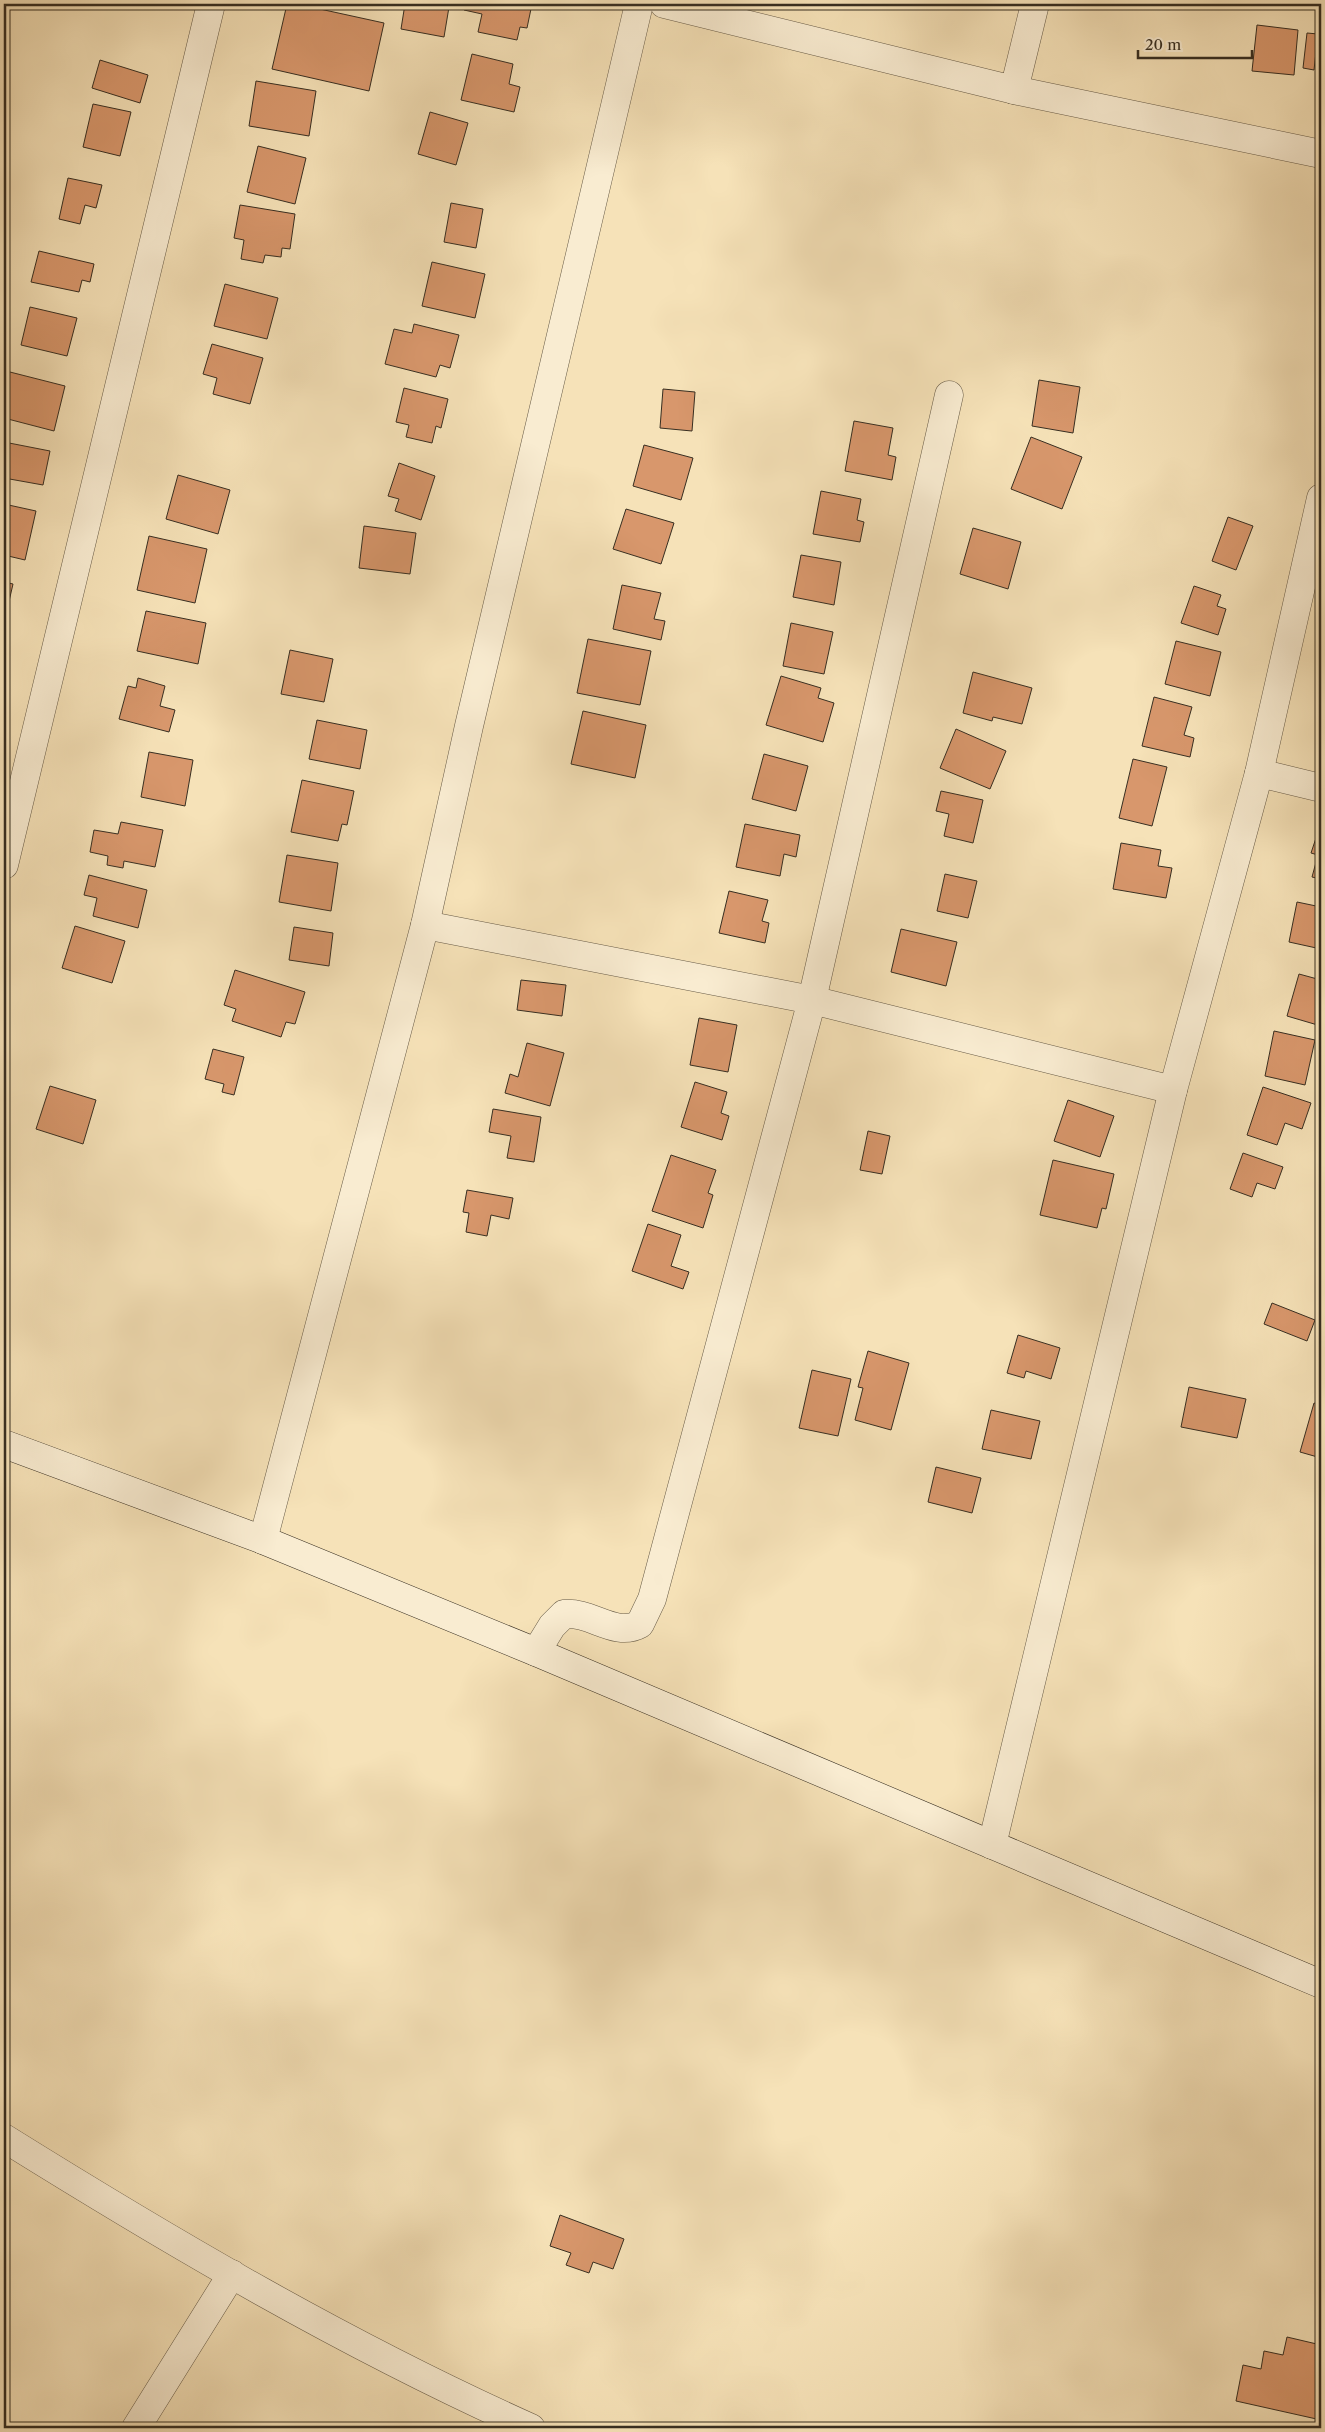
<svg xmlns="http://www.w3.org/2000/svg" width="1325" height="2432" viewBox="0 0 1325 2432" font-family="'Libre Caslon Text',serif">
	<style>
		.building { fill: #d8976c; stroke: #372e21 }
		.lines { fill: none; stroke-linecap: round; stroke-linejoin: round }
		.street-casing { stroke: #675b47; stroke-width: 29 }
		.secondary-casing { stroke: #372e21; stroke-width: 29 }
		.street { stroke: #f9ecd1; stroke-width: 28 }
		.secondary { stroke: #f9ecd1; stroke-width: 28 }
	</style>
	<rect width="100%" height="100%" fill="#f6e2b8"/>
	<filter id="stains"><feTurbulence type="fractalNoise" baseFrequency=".004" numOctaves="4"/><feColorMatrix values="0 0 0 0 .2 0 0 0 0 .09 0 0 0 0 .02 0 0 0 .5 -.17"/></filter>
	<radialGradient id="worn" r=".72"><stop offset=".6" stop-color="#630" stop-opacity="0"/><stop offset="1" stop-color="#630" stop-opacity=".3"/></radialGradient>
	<g class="building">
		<polygon points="287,4 297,4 384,23 369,91 272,69"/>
		<polygon points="405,4 460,4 459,9 449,7 444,37 401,29"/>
		<polygon points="465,4 532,4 527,28 520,27 517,40 478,32 482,14 464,10"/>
		<polygon points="1257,25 1298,30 1294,75 1252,71"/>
		<polygon points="1307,33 1318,34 1314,70 1303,68"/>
		<polygon points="472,54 513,64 509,84 520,87 514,112 461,100"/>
		<polygon points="100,60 148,75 140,103 92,88"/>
		<polygon points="256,81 316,91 309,136 249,126"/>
		<polygon points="93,104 131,112 120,156 83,147"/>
		<polygon points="430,112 468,123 456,165 418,154"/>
		<polygon points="258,146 306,158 295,204 247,192"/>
		<polygon points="68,178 102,185 96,208 85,205 80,224 59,219"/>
		<polygon points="451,203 483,209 476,248 444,242"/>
		<polygon points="240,205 295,214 290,249 282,248 281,257 265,255 263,263 241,259 244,240 234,238"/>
		<polygon points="39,251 94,264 90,282 82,280 79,292 31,282"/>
		<polygon points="432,262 485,274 475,318 422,306"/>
		<polygon points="225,284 278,298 267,339 214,326"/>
		<polygon points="30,307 77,318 67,356 21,345"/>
		<polygon points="414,324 459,335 450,368 440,365 436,377 385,364 394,329 412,333"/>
		<polygon points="212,344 263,358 250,404 213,394 217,378 203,374"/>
		<polygon points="6,371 65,386 54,431 4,418 4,380"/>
		<polygon points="1039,380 1080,387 1073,433 1032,426"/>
		<polygon points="404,388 448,399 441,428 436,426 432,443 406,437 409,425 396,422"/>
		<polygon points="663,389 695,392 692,431 660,428"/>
		<polygon points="854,421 893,428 888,455 896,457 892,480 845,471"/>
		<polygon points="1031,437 1082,457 1062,509 1011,489"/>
		<polygon points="4,442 50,451 43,485 4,478"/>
		<polygon points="644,445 693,458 681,500 633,486"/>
		<polygon points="399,463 435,476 421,520 395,511 399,499 388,496"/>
		<polygon points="178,475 230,490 218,534 166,519"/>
		<polygon points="821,491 861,499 857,520 864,522 860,542 813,534"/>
		<polygon points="4,504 36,511 25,560 4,555"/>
		<polygon points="626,509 674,523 661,564 613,549"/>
		<polygon points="1228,517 1253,526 1236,570 1212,561"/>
		<polygon points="364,526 416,533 410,574 359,568"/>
		<polygon points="973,528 1021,542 1008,589 960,574"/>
		<polygon points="149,536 207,549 195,603 137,590"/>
		<polygon points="801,555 841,562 834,605 793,597"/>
		<polygon points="4,582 13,584 4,623"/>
		<polygon points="622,585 661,593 654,619 665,621 661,640 613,629"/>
		<polygon points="1194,586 1221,595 1217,606 1226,609 1218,635 1181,623"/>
		<polygon points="146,611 206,623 198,664 137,651"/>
		<polygon points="791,623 833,632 824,674 783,666"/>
		<polygon points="588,639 651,651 640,705 577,693"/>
		<polygon points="1176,641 1221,652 1210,696 1165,684"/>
		<polygon points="290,650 333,659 324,702 281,694"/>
		<polygon points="973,672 1032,688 1022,724 993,717 992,721 963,713"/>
		<polygon points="781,676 821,688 818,698 834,703 823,742 766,725"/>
		<polygon points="138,678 165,686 160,706 175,710 169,732 119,719 128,686 136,688"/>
		<polygon points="1154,697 1192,707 1184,735 1194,738 1190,757 1142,746"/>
		<polygon points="583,711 646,725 635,778 571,764"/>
		<polygon points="317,720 367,730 360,769 309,759"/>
		<polygon points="956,729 1006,751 990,789 940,768"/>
		<polygon points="149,752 193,760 185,806 141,797"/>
		<polygon points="764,754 808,766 796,811 752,799"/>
		<polygon points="1133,759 1167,767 1152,826 1119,818"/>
		<polygon points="302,780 354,791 347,825 342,824 338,841 291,832"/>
		<polygon points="941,791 983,800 973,843 944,836 949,814 936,811"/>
		<polygon points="121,822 163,830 155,867 124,861 123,868 107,865 108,856 90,852 94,830 118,834"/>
		<polygon points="745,824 800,835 796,857 784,854 780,876 736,867"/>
		<polygon points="1316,838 1321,839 1321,879 1312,877 1318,855 1311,853"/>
		<polygon points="1121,843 1161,850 1158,866 1172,868 1166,898 1113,889"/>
		<polygon points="287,855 338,863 331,911 279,902"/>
		<polygon points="945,874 977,881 968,918 937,911"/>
		<polygon points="89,875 147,890 138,928 93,916 97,898 84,895"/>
		<polygon points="729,891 768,900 762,921 769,923 765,943 719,933"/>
		<polygon points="1297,902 1321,907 1321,949 1289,942"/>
		<polygon points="75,926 125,941 112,983 62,968"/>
		<polygon points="294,927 333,933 329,966 289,960"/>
		<polygon points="901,929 957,942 946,986 891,972"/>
		<polygon points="235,970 305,992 295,1024 286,1022 281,1037 232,1021 236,1009 224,1005"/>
		<polygon points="1299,974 1321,980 1321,1026 1287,1016"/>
		<polygon points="521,980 566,985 562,1016 517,1010"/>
		<polygon points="699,1018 737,1025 728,1072 690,1065"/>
		<polygon points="1274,1031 1315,1040 1305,1085 1265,1076"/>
		<polygon points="527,1043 564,1053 550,1106 505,1093 510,1074 518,1077"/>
		<polygon points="213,1049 244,1057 234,1095 222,1092 224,1084 205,1079"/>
		<polygon points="695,1082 727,1092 721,1113 729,1116 722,1140 681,1127"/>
		<polygon points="50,1086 96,1100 83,1144 36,1129"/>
		<polygon points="1263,1087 1311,1103 1302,1129 1285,1123 1277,1145 1247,1135"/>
		<polygon points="1068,1100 1114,1116 1100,1157 1054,1141"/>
		<polygon points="493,1109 541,1117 534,1162 507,1158 511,1136 489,1132"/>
		<polygon points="868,1131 890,1136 882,1174 860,1170"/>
		<polygon points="1243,1153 1283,1167 1275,1189 1257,1183 1252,1197 1230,1189"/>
		<polygon points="671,1155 716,1170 708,1193 713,1195 703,1228 652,1211"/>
		<polygon points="1053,1160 1114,1174 1106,1209 1102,1208 1097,1228 1040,1215"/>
		<polygon points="467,1190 513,1198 509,1219 491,1215 487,1236 466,1232 469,1213 463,1212"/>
		<polygon points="648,1224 681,1235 671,1266 689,1272 683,1289 632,1271"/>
		<polygon points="1272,1303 1315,1320 1307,1341 1264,1324"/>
		<polygon points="1018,1335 1060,1348 1051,1379 1026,1371 1024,1378 1007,1373"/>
		<polygon points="868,1351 909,1363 891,1430 855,1420 863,1388 858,1387"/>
		<polygon points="812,1370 851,1379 838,1436 799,1428"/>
		<polygon points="1189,1387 1246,1399 1237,1438 1181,1427"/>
		<polygon points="1314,1403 1321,1405 1321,1458 1300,1452"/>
		<polygon points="991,1410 1040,1421 1031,1459 982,1449"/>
		<polygon points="936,1467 981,1478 972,1513 928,1502"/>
		<polygon points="560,2215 624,2239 613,2269 593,2262 589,2273 566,2265 571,2253 550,2246"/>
		<polygon points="1287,2337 1321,2345 1321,2420 1236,2401 1243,2365 1261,2369 1264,2351 1283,2355"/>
	</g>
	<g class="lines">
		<g class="street-casing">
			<g id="street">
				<polyline points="664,4 1014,90 1035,4"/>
				<polyline points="1014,90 1321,154"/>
				<polyline points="1259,773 1321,788"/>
				<polyline points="4,865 211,4"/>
				<polyline points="425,925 812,1000 1173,1090"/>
				<polyline points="263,1540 425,925 469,726 639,4"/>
				<path d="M536,1652L552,1626L564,1614C591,1611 615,1638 640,1624L652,1599L812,1000L949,395"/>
				<polyline points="992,1845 1173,1090 1259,773 1321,498"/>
				<path d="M4,2138C174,2244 348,2346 531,2428"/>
				<polyline points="136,2428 232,2274"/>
			</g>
		</g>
		<g class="secondary-casing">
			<polyline id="secondary" points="4,1444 263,1540 536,1652 1321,1984"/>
		</g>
		<use href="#street" class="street"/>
		<use href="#secondary" class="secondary"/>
	</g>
	<rect width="1325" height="2432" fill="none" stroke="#f6e2b8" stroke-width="20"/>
	<rect x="5" y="5" width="1315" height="2422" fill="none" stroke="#372e21" stroke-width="2.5"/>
	<rect x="10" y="10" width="1305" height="2412" fill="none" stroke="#372e21"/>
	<path d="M1138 50v8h114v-8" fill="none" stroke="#372e21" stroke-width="2.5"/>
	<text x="1145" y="50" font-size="15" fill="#372e21" stroke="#f9ecd1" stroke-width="4" paint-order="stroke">20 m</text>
	<rect width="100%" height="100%" filter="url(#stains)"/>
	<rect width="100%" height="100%" fill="url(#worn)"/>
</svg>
